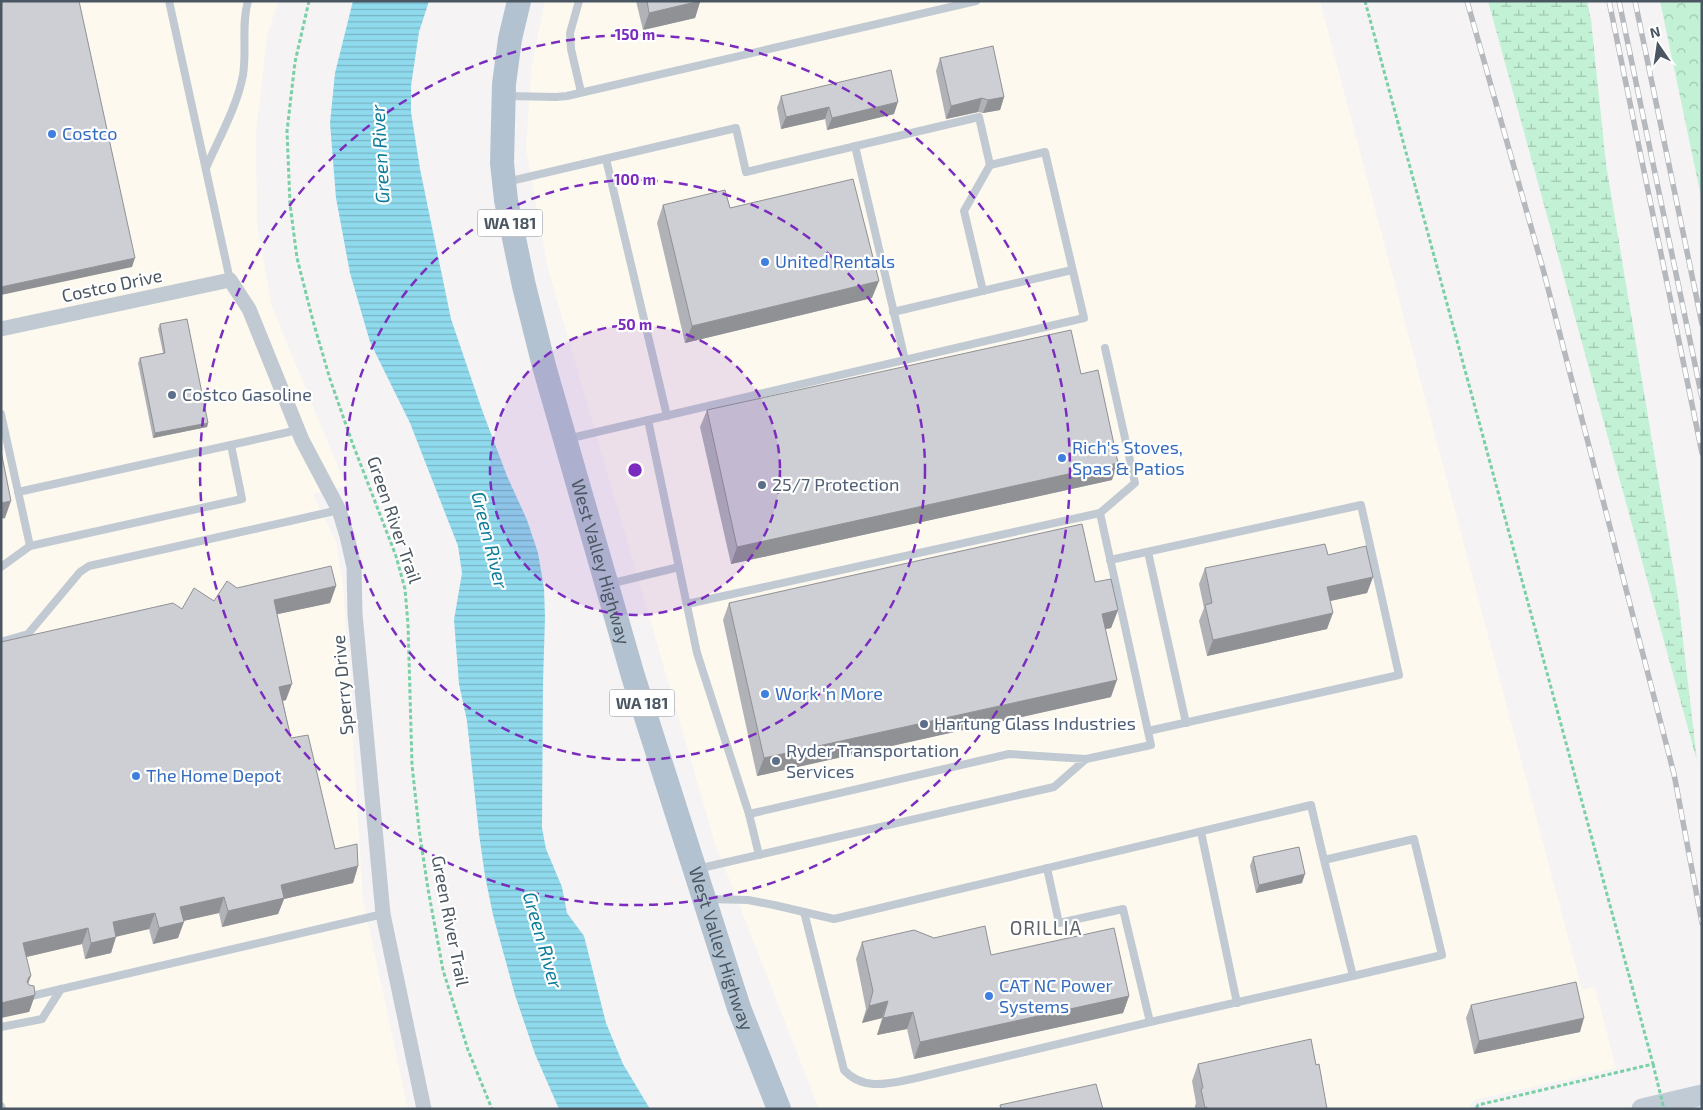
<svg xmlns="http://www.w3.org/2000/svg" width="1703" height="1110" viewBox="0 0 1703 1110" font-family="'Exo 2',sans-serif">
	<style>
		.commercial { fill: #fdf9ef }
		.forest { fill: url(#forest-crowns) }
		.wetland { fill: url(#wetland-marsh) }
		.water { fill: url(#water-rules) }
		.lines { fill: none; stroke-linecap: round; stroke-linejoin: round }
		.path { stroke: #7ad0a6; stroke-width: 3; stroke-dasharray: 4 2.5; stroke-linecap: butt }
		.lane { stroke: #c1cad2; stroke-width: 8 }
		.street { stroke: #c1cad2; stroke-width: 15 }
		.secondary { stroke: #c1cbd6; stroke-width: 21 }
		.primary { stroke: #b3c2d1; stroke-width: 24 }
		.rail-casing { stroke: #b5b8bd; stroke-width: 5.5 }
		.rail { stroke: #fff; stroke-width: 4; stroke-dasharray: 11; stroke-linecap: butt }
		.path-bridge { stroke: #7ad0a6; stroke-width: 3; stroke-dasharray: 4 2.5; stroke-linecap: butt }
		.wall { fill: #b0b2b7 }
		.shaded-wall { fill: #909195 }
		.building { fill: #cdcfd5; stroke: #909195 }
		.ring { fill: none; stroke: #7b2cbf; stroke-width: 2.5; stroke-dasharray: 9 6 }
		.shop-dot { fill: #3f7fe0; stroke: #fff; stroke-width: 2 }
		.service-dot { fill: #5c6f8a; stroke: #fff; stroke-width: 2 }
		.labels { text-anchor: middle; stroke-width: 4.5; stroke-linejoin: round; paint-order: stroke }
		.shield { fill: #fff; stroke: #808990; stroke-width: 1 }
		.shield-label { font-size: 16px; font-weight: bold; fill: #4a5661 }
		.shop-label { font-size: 18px; fill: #366cbe; stroke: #fff; text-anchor: start }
		.street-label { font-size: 18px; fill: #4a5661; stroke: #fff }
		.service-label { font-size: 18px; fill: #4e5e75; stroke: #fff; text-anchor: start }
		.water-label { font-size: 19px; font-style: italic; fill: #0c7c9b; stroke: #fff }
		.neighbourhood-label { font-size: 19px; letter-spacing: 1px; fill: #5f6368; stroke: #fff }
		.centre { fill: #7b2cbf; stroke: #fff; stroke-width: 2.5 }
		.ring-label { font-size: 15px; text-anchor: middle; font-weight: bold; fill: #7b2cbf; stroke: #fff; stroke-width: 4.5; stroke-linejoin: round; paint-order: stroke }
	</style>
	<defs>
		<pattern id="forest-crowns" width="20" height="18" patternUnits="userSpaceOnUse" patternTransform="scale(1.25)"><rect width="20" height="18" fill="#c3f1d5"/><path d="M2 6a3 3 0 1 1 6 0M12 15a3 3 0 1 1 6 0" fill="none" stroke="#a0c6b0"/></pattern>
		<pattern id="wetland-marsh" width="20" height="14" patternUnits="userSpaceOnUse" patternTransform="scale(1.25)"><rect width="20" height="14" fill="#c3f1d5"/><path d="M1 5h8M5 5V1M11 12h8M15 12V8" fill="none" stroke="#a0c6b0"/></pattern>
		<pattern id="water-rules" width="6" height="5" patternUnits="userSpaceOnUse" patternTransform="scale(1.25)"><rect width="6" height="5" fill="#90daee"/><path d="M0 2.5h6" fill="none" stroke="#78b4c4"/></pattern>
	</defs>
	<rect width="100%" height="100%" fill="#f5f3f3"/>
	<g class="commercial">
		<polygon points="1,1 278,1 267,37 256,133 257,224 272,307 346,486 313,494 336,542 343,584 363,899 408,1109 1,1109"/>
		<polygon points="545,1 1320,1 1582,990 1595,987 1616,1068 1474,1100 1468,1109 819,1109 715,843 548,269 526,149 531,70"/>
	</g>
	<polygon class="forest" points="1660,1 1702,1 1702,201"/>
	<polygon class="wetland" points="1488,1 1587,1 1591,20 1606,164 1678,597 1697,761"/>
	<polygon class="water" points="353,1 429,1 419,32 411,86 411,112 420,169 451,319 482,410 507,476 527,520 538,553 544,588 545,618 543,682 542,828 546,849 562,887 567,913 584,936 606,1023 623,1064 650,1109 559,1109 535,1054 515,995 493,915 485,876 479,834 467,721 459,684 454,620 462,573 458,546 410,423 370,342 350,273 336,198 330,123 335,73"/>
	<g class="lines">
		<g class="path">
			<polyline points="309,1 295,62 287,131 290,204 297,258 313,321 330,379 352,442 396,556 405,589 408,624 412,765 419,829 428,889 443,970 468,1050 492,1109"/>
			<polyline points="1365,1 1653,1064 1478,1105 1476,1109"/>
		</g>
		<g class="lane">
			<polyline points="169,1 230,280"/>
			<polyline points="579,1 570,33 571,49 581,92"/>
			<polyline points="505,96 556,97 567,96 976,1"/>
			<polyline points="855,146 905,360"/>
			<polyline points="606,159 667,416"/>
			<path d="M206,168C219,138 237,107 243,75C247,50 241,25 248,1"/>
			<polyline points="506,182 736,128 746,172 979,117 990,165 1045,152 1084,318 567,439"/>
			<polyline points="983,291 964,211 990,165"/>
			<polyline points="893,312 1072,270"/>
			<polyline points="1,414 30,546"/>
			<polyline points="648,420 697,653 749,814 759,855"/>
			<polyline points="18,492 298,430"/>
			<polyline points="1100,513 1135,483 1105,348"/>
			<polyline points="1148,552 1186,723"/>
			<polyline points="1110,560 1361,505 1399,675 1148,731"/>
			<polyline points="1,567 30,546 242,499 231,445"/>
			<polyline points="609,584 679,567"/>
			<polyline points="687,604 1100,513 1151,745 1086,759"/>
			<polyline points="1,642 28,634 80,572 89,566 339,510"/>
			<polyline points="1201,832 1237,1003"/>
			<polyline points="697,869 1054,787 1086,759 1009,754 749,814"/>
			<polyline points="706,899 748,900 774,905 834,919 1311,805 1324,860 1414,839 1442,955 1353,976 1324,860"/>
			<path d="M804,912L844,1070C864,1092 891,1083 916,1078L1150,1022L1123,909L1059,923L1047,868"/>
			<polyline points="27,997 383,914"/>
			<polyline points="1150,1022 1353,976"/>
			<polyline points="1,1027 42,1019 61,989"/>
			<polyline points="1,1106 2,1109"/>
		</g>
		<polyline class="street" points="1,329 230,280 249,309 302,440 339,510 347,536 354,567 355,614 383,914 424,1109"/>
		<polyline class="secondary" points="1642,1109 1702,1095"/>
		<path class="primary" id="s1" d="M519,1L510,39L504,84L502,163L506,200L524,286L544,366L633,676L739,1008L779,1109"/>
		<g class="rail-casing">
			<g id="rail">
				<polyline points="1467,1 1543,269 1674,774 1702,923"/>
				<polyline points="1609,1 1702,453"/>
				<polyline points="1619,1 1702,398"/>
				<polyline points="1635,1 1702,324"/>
			</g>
		</g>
		<use href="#rail" class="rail"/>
		<polyline class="path-bridge" points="1653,1064 1664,1109"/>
	</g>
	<g class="wall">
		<polygon points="636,1 704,1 700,2 695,18 643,30"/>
		<polygon points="940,58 1004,97 1000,110 983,113 978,112 946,119 936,71"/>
		<polygon points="781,96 894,114 827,130 825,119 781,129 777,108"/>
		<polygon points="663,205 730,208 872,298 685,343 657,223"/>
		<polygon points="160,324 208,423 207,427 153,438 138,363 140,358 163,353 158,329"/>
		<polygon points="1081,374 1112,480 731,564 700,427 707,410"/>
		<polygon points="1328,555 1373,577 1367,593 1330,601 1327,629 1207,656 1199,621 1204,608 1199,584 1205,568"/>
		<polygon points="1095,582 1118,610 1111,628 1105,629 1111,697 757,776 723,620 729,603"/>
		<polygon points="336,586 330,603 277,614 286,700 283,701 291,738 335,849 358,866 353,883 284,899 278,914 222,927 219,913 183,921 178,938 153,944 149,929 116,936 111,953 85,959 82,944 27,957 28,984 35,995 29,1012 1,642 182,609 214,601 237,588"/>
		<polygon points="1253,857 1302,883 1256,893 1250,866"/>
		<polygon points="934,938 991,955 1129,996 1123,1013 914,1059 907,1029 877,1035 882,1018 862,1023 866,1009 856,959 862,942"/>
		<polygon points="1471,1005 1580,1032 1474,1054 1466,1018"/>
		<polygon points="1198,1064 1327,1109 1195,1109 1195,1106 1196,1103 1192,1081"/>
	</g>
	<g class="shaded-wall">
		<polygon points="693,1 704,1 700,2 695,18 643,30 649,13"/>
		<polygon points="1004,97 1000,110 983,113 988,100"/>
		<polygon points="982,98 978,112 946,119 951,106"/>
		<polygon points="898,102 894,114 827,130 832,118"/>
		<polygon points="829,107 825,119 781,129 786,117"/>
		<polygon points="135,258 132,267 1,295 1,287"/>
		<polygon points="879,281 872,298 685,343 692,326"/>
		<polygon points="208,423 207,427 153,438 155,433"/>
		<polygon points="1118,463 1112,480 731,564 737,547"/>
		<polygon points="11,501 5,518 1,519 1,503"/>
		<polygon points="1373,577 1367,593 1321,603 1327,587"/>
		<polygon points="336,586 330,603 269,616 274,600"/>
		<polygon points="1118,610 1111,628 1096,631 1102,614"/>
		<polygon points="1333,613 1327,629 1207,656 1213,640"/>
		<polygon points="1117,680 1111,697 757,776 764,758"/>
		<polygon points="292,684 286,700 273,703 279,687"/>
		<polygon points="358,866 353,883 284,899 278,914 222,927 228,911 281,885"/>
		<polygon points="1305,874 1302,883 1256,893 1259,885"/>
		<polygon points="224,897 219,913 174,923 180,907"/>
		<polygon points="155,913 149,929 107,939 113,922"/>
		<polygon points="184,922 178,938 153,944 159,928"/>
		<polygon points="88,928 82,944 17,959 23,943"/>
		<polygon points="116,937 111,953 85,959 91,943"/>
		<polygon points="31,976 25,992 29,977"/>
		<polygon points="35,995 29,1012 1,1018 1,1003"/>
		<polygon points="1129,996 1123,1013 914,1059 920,1042"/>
		<polygon points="888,1001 882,1018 862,1023 869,1006"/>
		<polygon points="913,1012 907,1029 877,1035 883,1018"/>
		<polygon points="1584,1018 1580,1032 1474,1054 1479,1041"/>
	</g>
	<g class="building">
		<polygon points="1,1 79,1 135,258 1,287"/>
		<polygon points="647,1 700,1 649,13"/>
		<polygon points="993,46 1004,97 988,100 982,98 951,106 940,58"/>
		<polygon points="891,70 898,102 832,118 829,107 786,117 781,96"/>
		<polygon points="853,179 879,281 692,326 663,205 725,190 730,208"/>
		<polygon points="187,319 208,423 155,433 140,358 165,353 160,324"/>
		<polygon points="1071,330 1081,374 1098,370 1118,463 737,547 707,410"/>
		<polygon points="1,451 11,501 1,503"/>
		<polygon points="1082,524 1095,582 1111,579 1118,610 1102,614 1117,680 764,758 729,603"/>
		<polygon points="1325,544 1328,555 1366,546 1373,577 1327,587 1333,613 1213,640 1205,605 1212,603 1205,568"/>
		<polygon points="331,566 336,586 274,600 292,684 279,687 291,738 308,735 335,849 357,844 358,866 281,885 284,898 228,911 224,897 180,907 184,922 159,928 155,913 113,922 116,937 91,943 88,928 23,943 31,976 29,977 27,982 29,985 34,986 35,995 1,1003 1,642 173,603 182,609 194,588 214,601 227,581 237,588"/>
		<polygon points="1299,847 1305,874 1259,885 1253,857"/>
		<polygon points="985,926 991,955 1114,928 1129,996 920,1042 913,1012 883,1018 888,1001 869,1006 873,991 862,942 914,930 934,938"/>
		<polygon points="1576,982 1584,1018 1479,1041 1471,1005"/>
		<polygon points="1311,1039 1316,1065 1319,1064 1327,1109 1207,1109 1207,1107 1205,1108 1201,1089 1203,1088 1198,1064"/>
		<polygon points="1096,1084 1103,1109 1001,1109 1000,1105"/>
	</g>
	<circle cx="635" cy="470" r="145" fill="#7b2cbf" fill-opacity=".12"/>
	<g class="ring">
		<circle cx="635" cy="470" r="145"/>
		<circle cx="635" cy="470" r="290"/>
		<circle cx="635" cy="470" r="435"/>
	</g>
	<g class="shop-dot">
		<circle cx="52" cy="134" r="5"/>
		<circle cx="765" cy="262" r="5"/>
		<circle cx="1062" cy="458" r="5"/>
		<circle cx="765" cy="694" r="5"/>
		<circle cx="136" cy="776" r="5"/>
		<circle cx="989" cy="996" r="5"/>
	</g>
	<g class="service-dot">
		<circle cx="172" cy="395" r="5"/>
		<circle cx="762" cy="485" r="5"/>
		<circle cx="924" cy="724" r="5"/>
		<circle cx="776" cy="761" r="5"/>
	</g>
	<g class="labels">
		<g class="shield">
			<rect x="477.5" y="209.5" width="65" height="27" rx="4"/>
			<rect x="609.5" y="689.5" width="65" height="27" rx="4"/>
		</g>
		<g class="shield-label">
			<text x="510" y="229">WA 181</text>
			<text x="642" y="709">WA 181</text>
		</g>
		<g class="shop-label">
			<text x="62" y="140">Costco</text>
			<text x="775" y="268">United Rentals</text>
			<text x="1072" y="454">Rich's Stoves,<tspan x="1072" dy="21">Spas &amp; Patios</tspan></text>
			<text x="775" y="700">Work 'n More</text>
			<text x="146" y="782">The Home Depot</text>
			<text x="999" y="992">CAT NC Power<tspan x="999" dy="21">Systems</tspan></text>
		</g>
		<g class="street-label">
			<text transform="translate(112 286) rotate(-12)" y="6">Costco Drive</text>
			<text transform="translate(394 520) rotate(71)" y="6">Green River Trail</text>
			<text dy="6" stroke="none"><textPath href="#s1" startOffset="575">West Valley Highway</textPath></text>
			<text transform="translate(343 685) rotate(-95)" y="6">Sperry Drive</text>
			<text transform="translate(450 921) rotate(79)" y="6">Green River Trail</text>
			<text dy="6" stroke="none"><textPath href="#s1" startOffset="980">West Valley Highway</textPath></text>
		</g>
		<g class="service-label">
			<text x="182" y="401">Costco Gasoline</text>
			<text x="772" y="491">25/7 Protection</text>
			<text x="934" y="730">Hartung Glass Industries</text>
			<text x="786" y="757">Ryder Transportation<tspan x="786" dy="21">Services</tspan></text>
		</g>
		<g class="water-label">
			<text transform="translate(380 154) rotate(-93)" y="7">Green River</text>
			<text transform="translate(490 540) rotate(76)" y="7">Green River</text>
			<text transform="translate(543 940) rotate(74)" y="7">Green River</text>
		</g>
		<g class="neighbourhood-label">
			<text x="1046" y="935">ORILLIA</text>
		</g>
	</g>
	<circle cx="635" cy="470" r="8" class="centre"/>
	<g class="ring-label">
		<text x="635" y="40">150 m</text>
		<text x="635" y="185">100 m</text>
		<text x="635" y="330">50 m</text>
	</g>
	<rect width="1703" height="1110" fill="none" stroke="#4a5661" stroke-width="5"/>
	<g transform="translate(1658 45) rotate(347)" stroke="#ffffff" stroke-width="4" paint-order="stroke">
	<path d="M0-4L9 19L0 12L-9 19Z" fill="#4a5661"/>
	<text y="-8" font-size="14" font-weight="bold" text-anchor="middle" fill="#4a5661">N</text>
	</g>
</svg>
